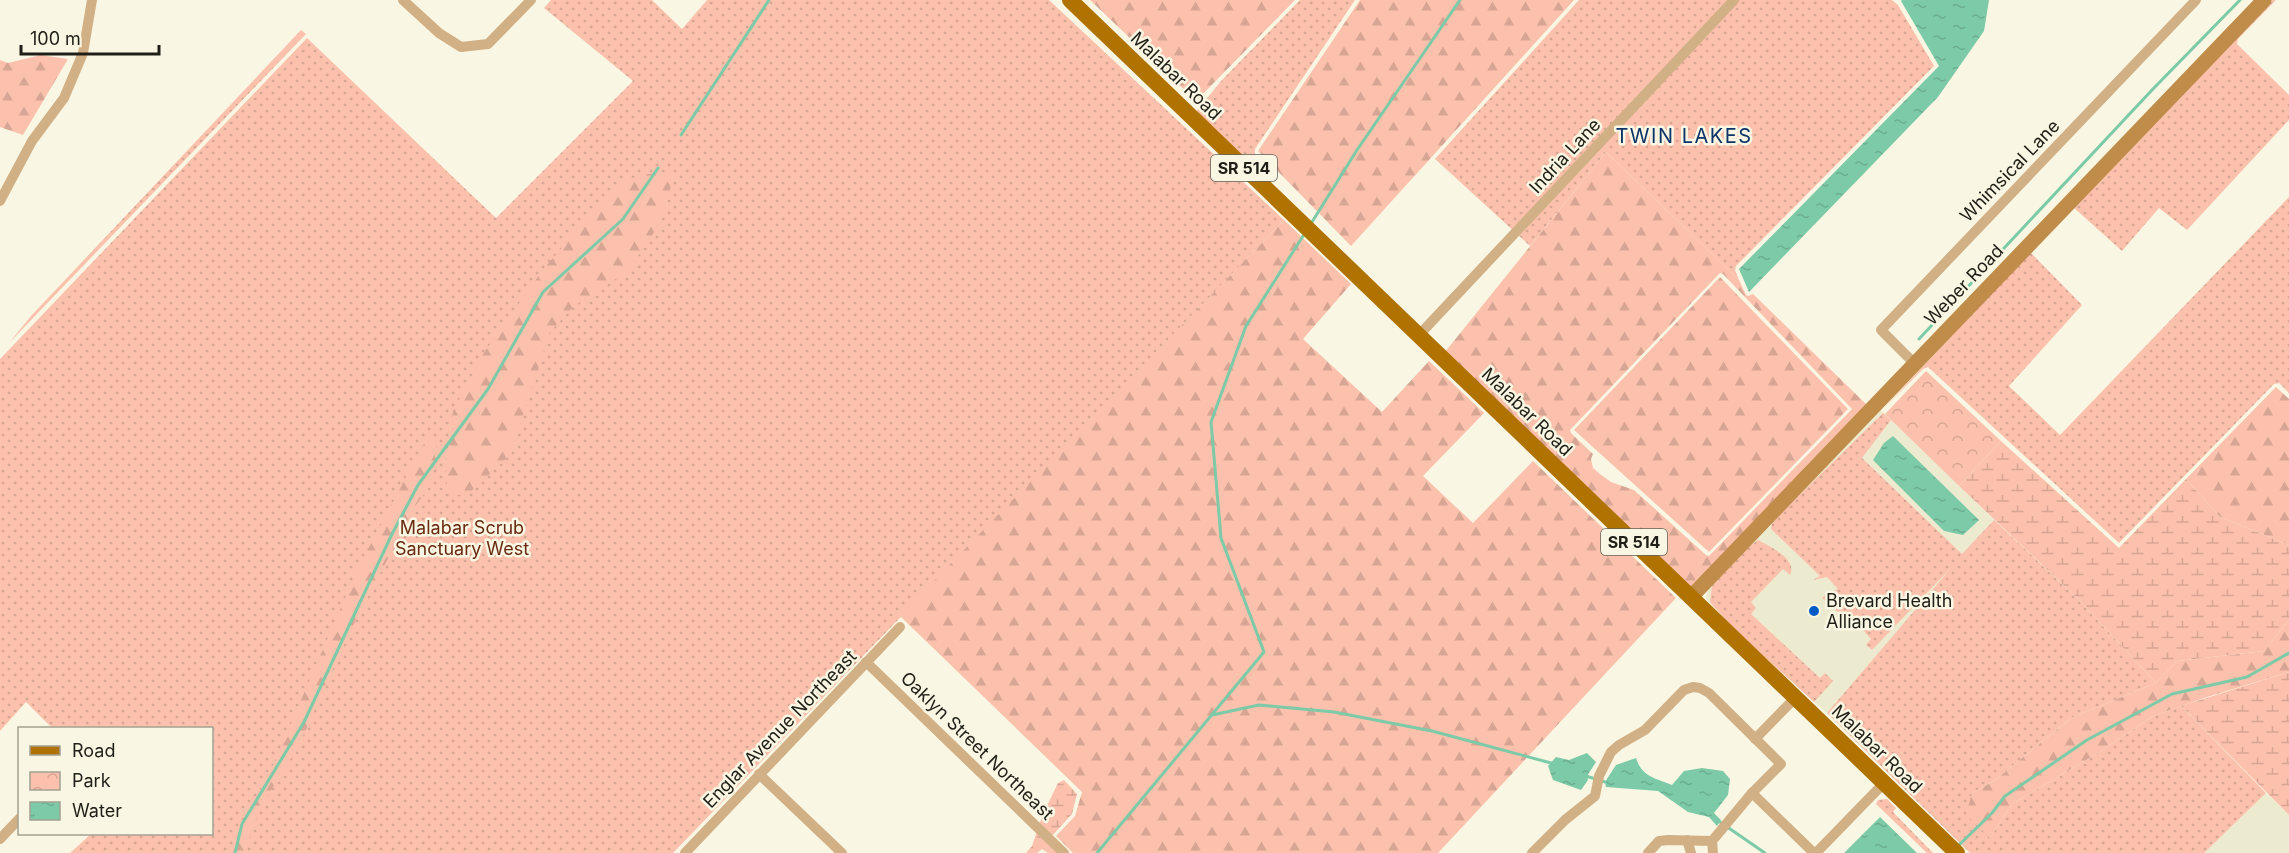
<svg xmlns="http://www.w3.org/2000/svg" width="2289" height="853" viewBox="0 0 2289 853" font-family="Inter,sans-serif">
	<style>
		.built { fill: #edebcf }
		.grass { fill: url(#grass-dots) }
		.forest { fill: url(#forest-firs); fill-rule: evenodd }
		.wetland { fill: url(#wetland-marsh) }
		.park { fill: url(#park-crowns) }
		.water { fill: url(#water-ripples) }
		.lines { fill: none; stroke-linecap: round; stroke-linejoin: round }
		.stream { stroke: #7ccaa8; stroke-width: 3 }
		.street { stroke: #d2b086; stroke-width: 10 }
		.secondary { stroke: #bf8c4a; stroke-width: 15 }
		.primary { stroke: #b07200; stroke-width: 16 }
		.poi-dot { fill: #015ac3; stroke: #f9f7e3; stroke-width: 2 }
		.labels { text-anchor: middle; stroke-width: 5; stroke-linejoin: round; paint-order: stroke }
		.shield { fill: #f9f7e3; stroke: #606054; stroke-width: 1.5 }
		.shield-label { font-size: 16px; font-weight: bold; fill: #1f1f17 }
		.street-label { font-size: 18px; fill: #1f1f17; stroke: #f9f7e3 }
		.park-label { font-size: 18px; fill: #682a10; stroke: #f9f7e3 }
		.poi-label { font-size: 18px; fill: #1f1f17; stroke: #f9f7e3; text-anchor: start }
		.neighbourhood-label { font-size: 20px; letter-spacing: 1.5px; fill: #0e3367; stroke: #f9f7e3 }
	</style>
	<defs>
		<pattern id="grass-dots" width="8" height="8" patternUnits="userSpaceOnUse" patternTransform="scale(1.5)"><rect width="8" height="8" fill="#fbc1ac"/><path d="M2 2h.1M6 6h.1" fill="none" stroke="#d7a593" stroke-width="1.8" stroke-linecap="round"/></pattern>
		<pattern id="forest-firs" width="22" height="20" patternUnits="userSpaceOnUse" patternTransform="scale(1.5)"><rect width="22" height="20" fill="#fbc1ac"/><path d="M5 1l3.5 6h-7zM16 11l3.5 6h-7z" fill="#d7a593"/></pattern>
		<pattern id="wetland-marsh" width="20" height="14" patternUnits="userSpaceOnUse" patternTransform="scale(1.5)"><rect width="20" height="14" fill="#fbc1ac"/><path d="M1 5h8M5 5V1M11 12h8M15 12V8" fill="none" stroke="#d7a593"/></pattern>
		<pattern id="park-crowns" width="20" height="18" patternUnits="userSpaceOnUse" patternTransform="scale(1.5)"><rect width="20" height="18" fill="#fbc1ac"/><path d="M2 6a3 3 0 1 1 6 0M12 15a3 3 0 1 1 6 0" fill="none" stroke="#d7a593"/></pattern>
		<pattern id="water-ripples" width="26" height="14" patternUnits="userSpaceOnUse" patternTransform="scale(1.5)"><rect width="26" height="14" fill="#7ccaa8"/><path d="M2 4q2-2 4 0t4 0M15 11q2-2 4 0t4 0" fill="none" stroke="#6bad90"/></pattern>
	</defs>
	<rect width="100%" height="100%" fill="#f9f7e3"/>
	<g class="built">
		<polygon points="1879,409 1885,414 1994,520 1827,713 1712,610 1706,597 1708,588"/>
		<polygon points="2266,793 2289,815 2289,853 2204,853"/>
	</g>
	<g class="grass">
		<polygon points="551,0 652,0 682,29 707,0 1049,0 1284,220 673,853 70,853 91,834 212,834 212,728 52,728 26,702 0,731 0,359 307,38 496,218 633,81 544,8"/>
		<polygon points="1300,0 1355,0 1255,149 1255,154 1269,169 1263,178 1195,113 1222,80"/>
		<polygon points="1579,0 1892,0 1898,5 1934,66 1736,266 1735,270 1739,280 1606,152 1530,246 1435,159"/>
		<polygon points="2270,0 2276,0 2238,39 2237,44 2289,95 2289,120 2187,230 2159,208 2122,251 2073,207"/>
		<polygon points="301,30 306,34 9,343 31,316"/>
		<polygon points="2289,197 2289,393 2279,383 2274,384 2119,543 1928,367 1923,369 1884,408 2030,252 2082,305 2009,386 2060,435"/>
		<polygon points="1883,413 1891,420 1862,458 1962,554 1994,520 2076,597 2156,683 2071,718 1994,781 1972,793 1990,838 2012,804 2098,753 2153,716 2181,706 2266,793 2204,853 1970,853 1827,713 1951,568 1872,650 1866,645 1871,639 1862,629 1848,621 1822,598 1827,593 1838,589 1827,577 1813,580 1820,576 1771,529 1772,522"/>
		<path d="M1758,540C1769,546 1798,559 1790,575L1783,569L1751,602L1756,608L1751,614L1820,678L1825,673L1833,681L1814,702L1733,628L1710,602L1712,586L1745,550Z"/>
		<polygon points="1887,799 1896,808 1893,812 1933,853 1927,853 1876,804 1878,800"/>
	</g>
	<g class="forest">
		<polygon points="1090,0 1295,0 1196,101"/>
		<polygon points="1360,0 1574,0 1351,246 1258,151"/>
		<polygon points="41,55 68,59 23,135 0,127 0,60 8,63"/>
		<path d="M1606,152L1739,280L1746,295L1748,296L1753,294L1868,406L1691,590L1445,352ZM1720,273L1723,274L1852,409L1709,556L1706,555L1634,490L1611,482L1600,474L1593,468L1591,459L1593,454L1571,433L1570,430Z"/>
		<polygon points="641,174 674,174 661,222 628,271 573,307 550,332 510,455 466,496 447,493 446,461 453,411 485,351 545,267 587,219 617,186"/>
		<polygon points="1284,220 1351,284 1303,339 1382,412 1429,361 1484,413 1423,476 1473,523 1533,461 1676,598 1438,853 1073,853 1056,836 1075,816 1082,792 900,616"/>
		<polygon points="1720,277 1848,409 1709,552 1574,430"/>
		<polygon points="2276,387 2289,399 2289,545 2220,517 2186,479"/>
		<polygon points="429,434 437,438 432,483 416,505 350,631 298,747 260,808 244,853 228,853 274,763 357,570"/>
		<polygon points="2289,620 2289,672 2207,697 2153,716 2098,753 2012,804 1990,838 1966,815 1972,793 1994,781 2071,718 2156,683 2177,661 2264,651"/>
	</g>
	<g class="wetland">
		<polygon points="2001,441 2119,548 2186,479 2220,517 2289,545 2289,620 2264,651 2177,661 2156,683 2076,597 1959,486"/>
		<polygon points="2289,672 2289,815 2181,706"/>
		<polygon points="1064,780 1077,794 1072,814 1052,836 1066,853 1048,853 1042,849 1037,853 1026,853 1032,846 1043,814 1058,783"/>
	</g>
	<polygon class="park" points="1926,371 2001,441 1959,486 1885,414"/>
	<g class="water">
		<polygon points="1902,0 1989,0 1984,31 1938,97 1749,292 1739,269 1939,66 1901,1"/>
		<polygon points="1893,436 1979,520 1963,535 1944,531 1873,460 1884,443"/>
		<polygon points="1587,753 1596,762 1587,776 1588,780 1581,790 1553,780 1548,766 1556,757 1569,760"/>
		<path d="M1636,758C1642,777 1655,778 1672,785L1684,771L1702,768L1723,771L1730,779L1728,795L1714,813L1721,820L1717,826L1709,817L1688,812L1658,791L1606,787L1605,782L1616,765Z"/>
		<polygon points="1880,817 1917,853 1844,853"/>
	</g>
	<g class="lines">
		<g class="stream">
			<polyline points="681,135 769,0"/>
			<polyline points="1312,222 1357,150 1460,0"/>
			<polyline points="1919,339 2152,90 2240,0"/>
			<polyline points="1212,715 1259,705 1334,712 1432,731 1551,763"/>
			<polyline points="1586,776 1605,782"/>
			<polyline points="1720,822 1765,853"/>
			<polyline points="1960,844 1992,813 2005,796 2087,740 2172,694 2247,677 2289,653"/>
			<polyline points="235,853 242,824 304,722 392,534 418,485 488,389 543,292 623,219 658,168"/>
			<polyline points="1097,853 1264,652 1221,538 1211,422 1246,326 1303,236"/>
		</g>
		<g class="street">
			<polyline points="403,0 439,33 461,47 488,44 531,0"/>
			<polyline points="0,201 32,141 64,98 83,53 92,0"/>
			<polyline points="1419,335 1734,0"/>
			<polyline points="1915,364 1881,330 2196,0"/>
			<polyline points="866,662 1064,853"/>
			<polyline points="1755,739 1796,697"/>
			<polyline points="759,774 842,853"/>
			<polyline points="1752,793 1814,853"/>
			<polyline points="0,839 20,818"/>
			<polyline points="1687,840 1691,853"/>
			<polyline points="685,853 900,627"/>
			<polyline points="1532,853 1565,820 1595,796 1599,776 1611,752 1619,745 1645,730 1684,690 1693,687 1700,688 1709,693 1781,764 1752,793 1712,841 1713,853"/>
			<polyline points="1648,853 1659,841 1668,840 1712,841"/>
			<polyline points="1816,853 1884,783"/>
		</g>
		<polyline class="secondary" points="1691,597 2264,0"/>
		<polyline class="primary" points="1070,0 1957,853"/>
	</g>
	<circle class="poi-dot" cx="1814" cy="611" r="6"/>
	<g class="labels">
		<g class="shield">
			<rect x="1211" y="155" width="66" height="26" rx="4.5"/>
			<rect x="1601" y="529" width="66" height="26" rx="4.5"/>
		</g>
		<g class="shield-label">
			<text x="1244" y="174">SR 514</text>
			<text x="1634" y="548">SR 514</text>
		</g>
		<g class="street-label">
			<text transform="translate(1176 76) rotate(44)" y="6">Malabar Road</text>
			<text transform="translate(1565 156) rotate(-47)" y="6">Indria Lane</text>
			<text transform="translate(2010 171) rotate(-46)" y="6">Whimsical Lane</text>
			<text transform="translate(1964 285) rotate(-46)" y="6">Weber Road</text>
			<text transform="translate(1527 412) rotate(44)" y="6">Malabar Road</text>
			<text transform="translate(780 729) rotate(-46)" y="6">Englar Avenue Northeast</text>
			<text transform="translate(977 746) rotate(44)" y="6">Oaklyn Street Northeast</text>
			<text transform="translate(1877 749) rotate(44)" y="6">Malabar Road</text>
		</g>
		<g class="park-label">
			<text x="462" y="534">Malabar Scrub<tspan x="462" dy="21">Sanctuary West</tspan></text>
		</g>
		<g class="poi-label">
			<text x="1826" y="607">Brevard Health<tspan x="1826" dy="21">Alliance</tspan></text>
		</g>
		<g class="neighbourhood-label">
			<text x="1684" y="143">TWIN LAKES</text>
		</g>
	</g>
	<rect x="18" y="727" width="195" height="108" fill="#f9f7e3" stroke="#a2a191" stroke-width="1.5"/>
	<rect x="30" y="746" width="30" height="9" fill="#b07200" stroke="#a2a191" stroke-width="1.5"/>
	<text x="72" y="757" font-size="18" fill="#1f1f17">Road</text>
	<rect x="30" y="772" width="30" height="18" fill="url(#park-crowns)" stroke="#a2a191" stroke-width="1.5"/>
	<text x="72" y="787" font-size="18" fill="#1f1f17">Park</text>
	<rect x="30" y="802" width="30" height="18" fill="url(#water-ripples)" stroke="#a2a191" stroke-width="1.5"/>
	<text x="72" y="817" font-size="18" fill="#1f1f17">Water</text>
	<path d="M21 45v9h138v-9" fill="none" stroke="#1f1f17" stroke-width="3"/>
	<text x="30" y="45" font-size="18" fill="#1f1f17" stroke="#f9f7e3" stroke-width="4.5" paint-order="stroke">100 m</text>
</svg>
